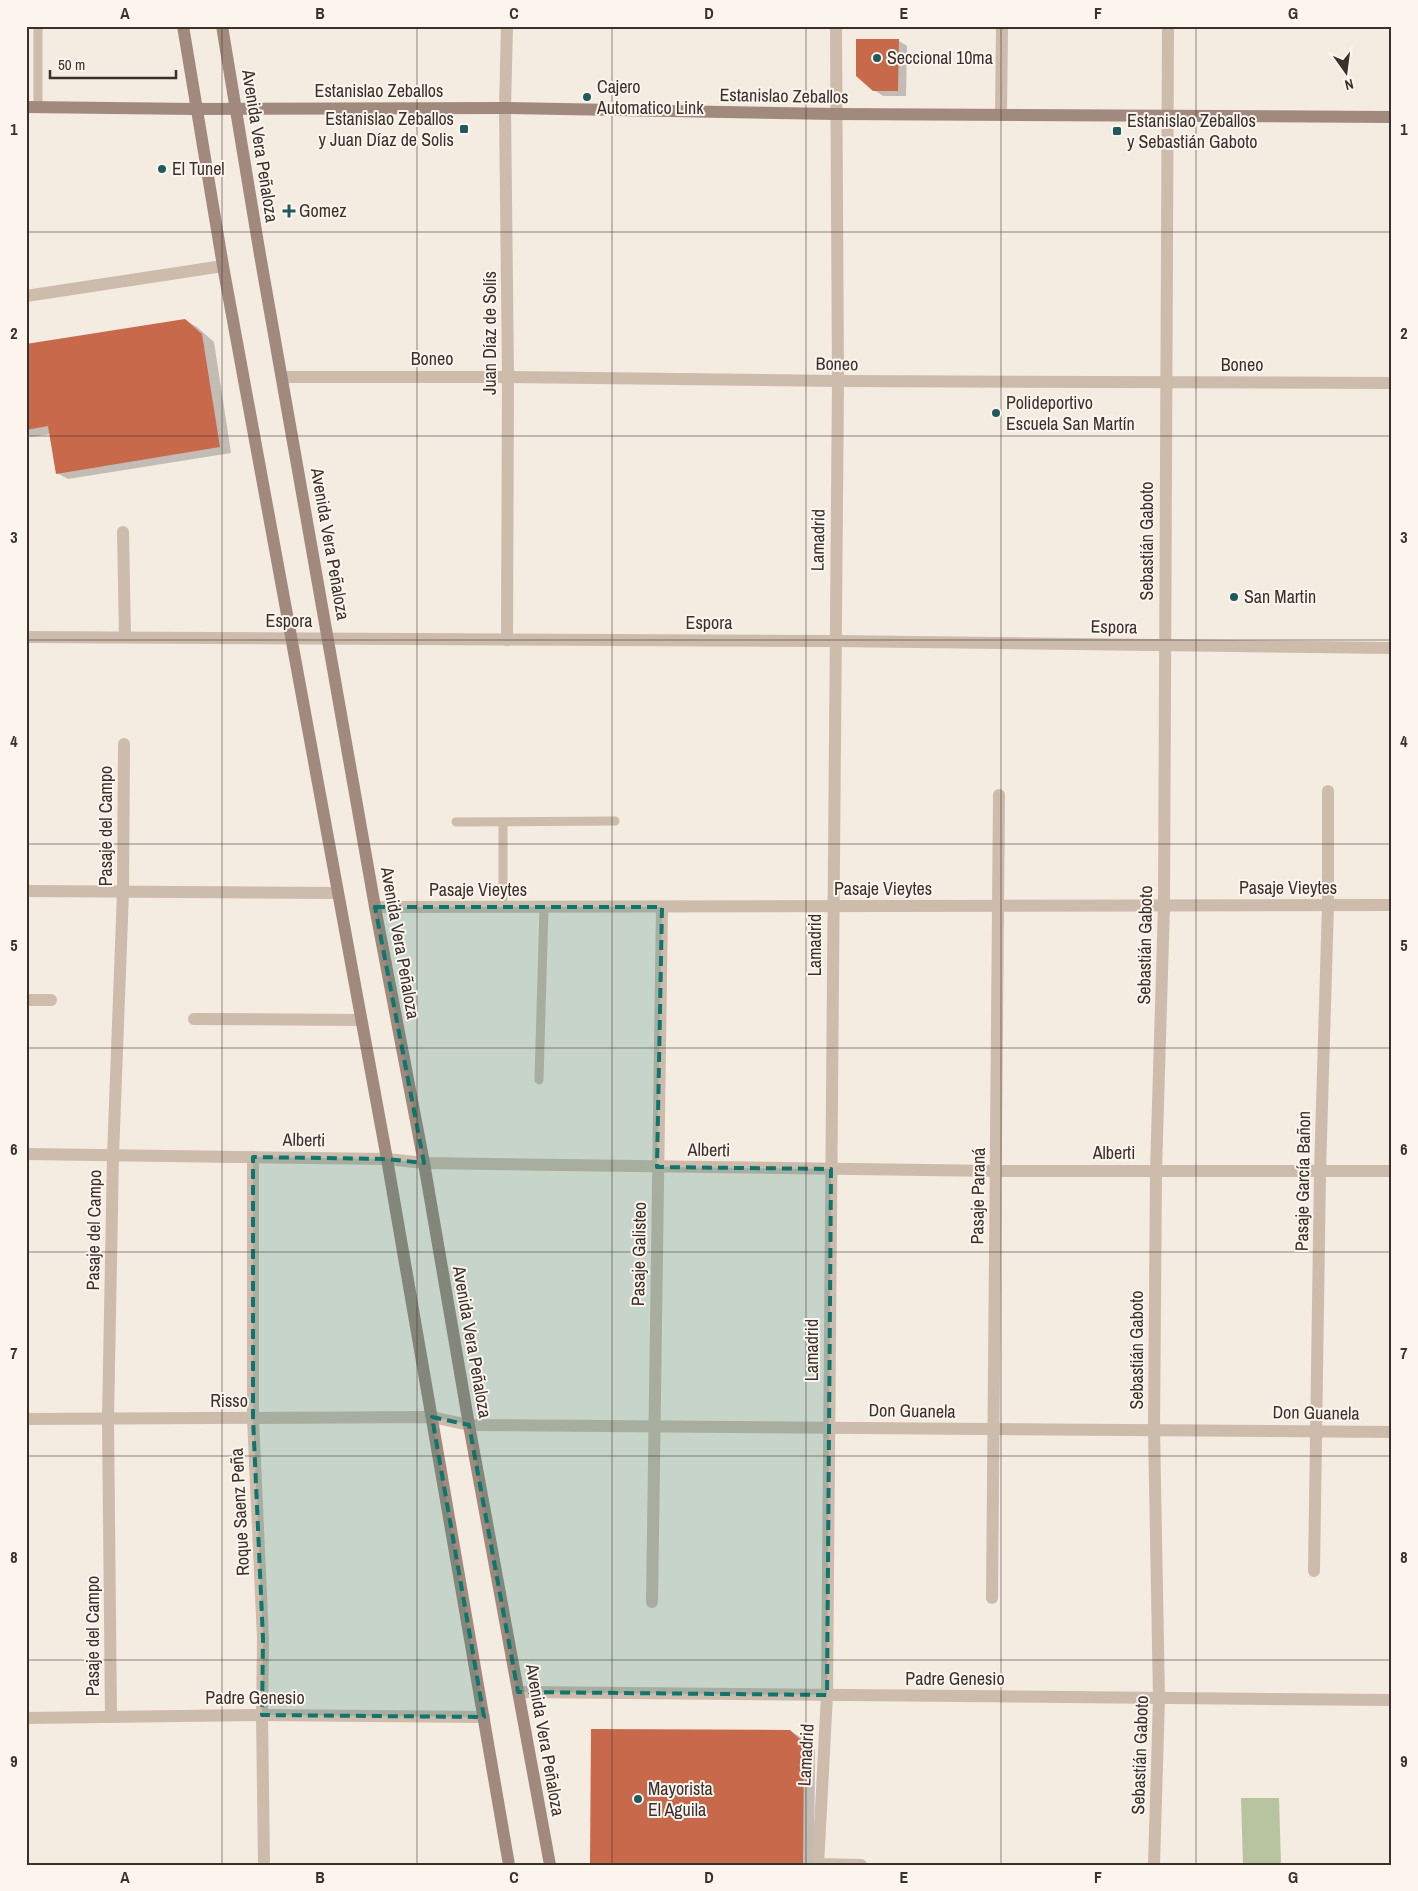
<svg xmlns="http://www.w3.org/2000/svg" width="1418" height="1891" viewBox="0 0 1418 1891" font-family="'Archivo Narrow',sans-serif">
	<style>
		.green { fill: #b8c4a0 }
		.shadow { fill: #0003 }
		.building { fill: #c8694b }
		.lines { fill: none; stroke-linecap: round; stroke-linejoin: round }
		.service { stroke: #cdbbac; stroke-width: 9 }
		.pedestrian { stroke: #cdbbac; stroke-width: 12 }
		.minor { stroke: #cdbbac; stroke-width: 12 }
		.secondary { stroke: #a18a7d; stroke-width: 12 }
		.marked { fill: #0f766e; fill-opacity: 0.2; stroke: #0f766e; stroke-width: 4; stroke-dasharray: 10 6; stroke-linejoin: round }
		.grid { fill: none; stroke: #3b302b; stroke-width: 1; stroke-opacity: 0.55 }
		.poi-dot { fill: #1f5a5e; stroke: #fbf5ee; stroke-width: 2 }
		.labels { text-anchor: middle; stroke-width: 4; stroke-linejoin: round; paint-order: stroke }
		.poi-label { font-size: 18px; fill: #3b302b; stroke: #fbf5ee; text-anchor: start }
		.street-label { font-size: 18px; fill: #3b302b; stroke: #fbf5ee }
		.neatline { fill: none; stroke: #3b302b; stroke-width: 2 }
		.grid-label { font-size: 16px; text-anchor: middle; font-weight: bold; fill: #3b302b }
	</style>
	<rect width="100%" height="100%" fill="#f4ebe1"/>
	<polygon class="green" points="1241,1798 1279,1798 1281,1865 1243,1865"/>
	<g class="shadow">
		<polygon points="899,41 907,46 906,96 883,96 874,90"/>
		<polygon points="185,320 197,327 214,342 231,453 68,479 57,473 51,434 31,437 26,434 26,346"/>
		<polygon points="790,1731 802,1738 815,1750 814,1865 591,1865"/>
	</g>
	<g class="building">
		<polygon points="856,39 899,39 898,91 873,91 856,76"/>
		<polygon points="185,319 202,334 220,447 56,474 48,426 26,430 26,344"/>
		<polygon points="591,1729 790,1730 804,1743 803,1865 590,1865"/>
	</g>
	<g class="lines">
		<g class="service">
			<polyline points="38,107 38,26"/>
			<polyline points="456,822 615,821"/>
			<polyline points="503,822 503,907"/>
			<polyline points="539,1080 544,907"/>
		</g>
		<g class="pedestrian">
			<polyline points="26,1000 51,1000"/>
			<polyline points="194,1019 360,1020"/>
		</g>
		<g class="minor">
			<polyline points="1001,114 1002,26"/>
			<polyline points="26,296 223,266"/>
			<polyline points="282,377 508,377 838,381 1392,383"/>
			<polyline points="123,532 125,637"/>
			<polyline points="26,637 835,641 1392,648"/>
			<polyline points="507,640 508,377 505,108 507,26"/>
			<polyline points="26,891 337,893"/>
			<polyline points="375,907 1392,905"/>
			<polyline points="26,1154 387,1159 424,1163 996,1171 1392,1171"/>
			<polyline points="253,1157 253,1418 263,1639 262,1715 264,1865"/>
			<polyline points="26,1419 432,1417 469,1425 1392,1432"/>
			<polyline points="1314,1571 1320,1172 1328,905 1328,791"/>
			<polyline points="992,1598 999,795"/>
			<polyline points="652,1602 662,907"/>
			<polyline points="518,1692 1392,1700"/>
			<polyline points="111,1717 108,1419 113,1156 123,892 124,744"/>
			<polyline points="26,1718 262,1715 484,1717"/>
			<polyline points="818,1864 861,1865"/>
			<polyline points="818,1865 827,1695 838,381 836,26"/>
			<polyline points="1154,1865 1159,1698 1154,1429 1156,1171 1164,906 1168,26"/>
		</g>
		<g class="secondary">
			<polyline points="183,26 223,266 387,1159 509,1865"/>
			<polyline points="222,26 260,255 375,907 424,1163 469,1425 550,1865"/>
			<polyline points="26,107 196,109 505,108 835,114 1392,117"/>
		</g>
	</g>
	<path class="marked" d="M375,907H662L657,1167L831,1169L827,1695L518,1692L469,1425L432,1417L484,1717L262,1715L263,1639L253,1418V1157L387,1159L424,1163Z"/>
	<path class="grid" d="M222,26V1865M417,26V1865M612,26V1865M806,26V1865M1001,26V1865M1196,26V1865M26,232H1392M26,436H1392M26,640H1392M26,844H1392M26,1048H1392M26,1252H1392M26,1456H1392M26,1660H1392"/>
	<g class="poi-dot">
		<circle cx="877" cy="58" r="5"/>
		<circle cx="587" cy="97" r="5"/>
		<rect x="459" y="124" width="10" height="10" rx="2.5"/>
		<rect x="1112" y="126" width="10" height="10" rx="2.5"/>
		<circle cx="162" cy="169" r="5"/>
		<path d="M286.5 203.5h5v5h5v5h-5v5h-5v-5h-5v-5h5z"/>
		<circle cx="996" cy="413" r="5"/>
		<circle cx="1234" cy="597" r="5"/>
		<circle cx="638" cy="1799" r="5"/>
	</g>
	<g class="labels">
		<g class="poi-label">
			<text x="887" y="64">Seccional 10ma</text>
			<text x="597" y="93">Cajero<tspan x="597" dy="21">Automatico Link</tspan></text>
			<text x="454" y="125" text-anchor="end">Estanislao Zeballos<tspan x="454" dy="21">y Juan Díaz de Solis</tspan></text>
			<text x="1127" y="127">Estanislao Zeballos<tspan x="1127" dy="21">y Sebastián Gaboto</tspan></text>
			<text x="172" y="175">El Tunel</text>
			<text x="299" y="217">Gomez</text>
			<text x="1006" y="409">Polideportivo<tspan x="1006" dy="21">Escuela San Martín</tspan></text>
			<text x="1244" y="603">San Martin</text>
			<text x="648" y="1795">Mayorista<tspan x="648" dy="21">El Aguila</tspan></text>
		</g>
		<g class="street-label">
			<text x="379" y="97">Estanislao Zeballos</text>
			<text transform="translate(784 96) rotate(1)" y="6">Estanislao Zeballos</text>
			<text transform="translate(260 146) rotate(81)" y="6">Avenida Vera Peñaloza</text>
			<text transform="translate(490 333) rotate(-90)" y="6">Juan Díaz de Solís</text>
			<text x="432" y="365">Boneo</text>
			<text transform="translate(837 364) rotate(1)" y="6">Boneo</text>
			<text x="1242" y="371">Boneo</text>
			<text transform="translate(818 540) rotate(-89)" y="6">Lamadrid</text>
			<text transform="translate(1147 541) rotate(-90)" y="6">Sebastián Gaboto</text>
			<text transform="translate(330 544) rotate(80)" y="6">Avenida Vera Peñaloza</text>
			<text x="289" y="627">Espora</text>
			<text x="709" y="629">Espora</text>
			<text transform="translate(1114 627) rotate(1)" y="6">Espora</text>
			<text transform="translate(106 826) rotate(-90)" y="6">Pasaje del Campo</text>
			<text x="1288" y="894">Pasaje Vieytes</text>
			<text x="883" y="895">Pasaje Vieytes</text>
			<text x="478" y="896">Pasaje Vieytes</text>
			<text transform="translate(400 943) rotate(80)" y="6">Avenida Vera Peñaloza</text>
			<text transform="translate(815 945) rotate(-90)" y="6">Lamadrid</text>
			<text transform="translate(1145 945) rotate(-89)" y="6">Sebastián Gaboto</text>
			<text transform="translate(304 1140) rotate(1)" y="6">Alberti</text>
			<text transform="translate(709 1150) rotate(1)" y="6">Alberti</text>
			<text x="1114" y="1159">Alberti</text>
			<text transform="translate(1303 1181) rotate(-89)" y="6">Pasaje García Bañon</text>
			<text transform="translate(978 1196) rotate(-89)" y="6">Pasaje Paraná</text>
			<text transform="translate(94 1230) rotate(-89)" y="6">Pasaje del Campo</text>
			<text transform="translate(639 1254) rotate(-89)" y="6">Pasaje Galisteo</text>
			<text transform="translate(472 1342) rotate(80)" y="6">Avenida Vera Peñaloza</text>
			<text transform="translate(812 1350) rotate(-90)" y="6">Lamadrid</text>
			<text transform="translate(1137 1350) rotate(-90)" y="6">Sebastián Gaboto</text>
			<text x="229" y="1407">Risso</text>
			<text transform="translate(912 1411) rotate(1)" y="6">Don Guanela</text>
			<text transform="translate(1316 1413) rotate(1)" y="6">Don Guanela</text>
			<text transform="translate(240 1512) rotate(-93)" y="6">Roque Saenz Peña</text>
			<text transform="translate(93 1636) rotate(-90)" y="6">Pasaje del Campo</text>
			<text x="955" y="1685">Padre Genesio</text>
			<text x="255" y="1704">Padre Genesio</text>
			<text transform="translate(545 1740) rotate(80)" y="6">Avenida Vera Peñaloza</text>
			<text transform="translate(806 1755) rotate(-87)" y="6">Lamadrid</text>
			<text transform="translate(1140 1755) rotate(-88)" y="6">Sebastián Gaboto</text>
		</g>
	</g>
	<rect width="1418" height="1891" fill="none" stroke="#fbf5ee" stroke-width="55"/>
	<g transform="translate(1346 72) rotate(166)" stroke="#fbf5ee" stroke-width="4" paint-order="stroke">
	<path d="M0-4L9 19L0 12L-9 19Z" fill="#3b302b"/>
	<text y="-8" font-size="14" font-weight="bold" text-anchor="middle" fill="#3b302b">N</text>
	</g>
	<path d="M50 70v8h126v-8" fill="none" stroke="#3b302b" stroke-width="2.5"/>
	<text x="58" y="70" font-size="15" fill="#3b302b" stroke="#fbf5ee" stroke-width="4" paint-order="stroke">50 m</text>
	<rect x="28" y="28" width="1362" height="1836" class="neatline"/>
	<g class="grid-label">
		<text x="125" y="19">A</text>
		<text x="320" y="19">B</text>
		<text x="514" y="19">C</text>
		<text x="709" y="19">D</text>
		<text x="904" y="19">E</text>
		<text x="1098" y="19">F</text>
		<text x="1293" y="19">G</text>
		<text x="14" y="135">1</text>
		<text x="1404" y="135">1</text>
		<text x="14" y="339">2</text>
		<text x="1404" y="339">2</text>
		<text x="14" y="543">3</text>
		<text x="1404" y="543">3</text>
		<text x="14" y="747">4</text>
		<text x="1404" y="747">4</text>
		<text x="14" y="951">5</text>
		<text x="1404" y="951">5</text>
		<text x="14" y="1155">6</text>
		<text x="1404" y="1155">6</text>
		<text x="14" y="1359">7</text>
		<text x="1404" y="1359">7</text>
		<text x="14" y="1563">8</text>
		<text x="1404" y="1563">8</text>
		<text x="14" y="1767">9</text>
		<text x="1404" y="1767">9</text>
		<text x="125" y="1883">A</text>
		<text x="320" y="1883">B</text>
		<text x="514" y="1883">C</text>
		<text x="709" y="1883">D</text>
		<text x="904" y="1883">E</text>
		<text x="1098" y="1883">F</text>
		<text x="1293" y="1883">G</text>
	</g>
</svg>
